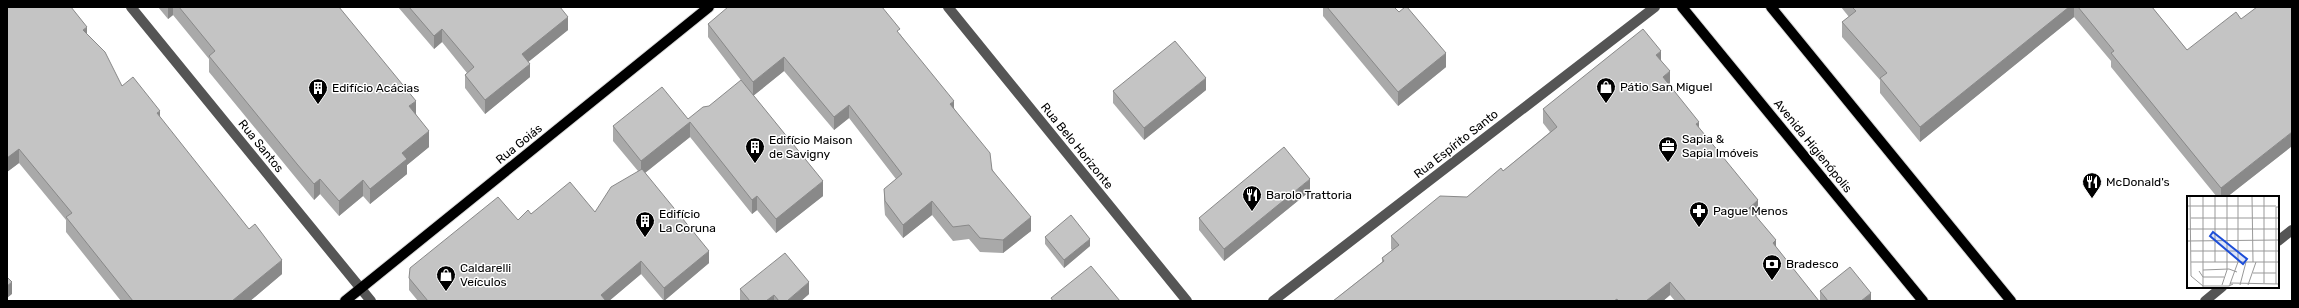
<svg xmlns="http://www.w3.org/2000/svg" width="2299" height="308" viewBox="0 0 2299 308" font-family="Rubik,sans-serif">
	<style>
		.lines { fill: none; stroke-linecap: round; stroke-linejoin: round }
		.major-casing { stroke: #dbdbdb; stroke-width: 12 }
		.minor { stroke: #555; stroke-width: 10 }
		.major { stroke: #000; stroke-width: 10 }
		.wall { fill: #a9a9a9 }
		.shaded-wall { fill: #898989 }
		.building { fill: #c4c4c4; stroke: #898989 }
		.labels { text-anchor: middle; stroke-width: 3; stroke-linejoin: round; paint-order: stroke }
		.poi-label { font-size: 12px; fill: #000; stroke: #fff; text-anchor: start }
		.street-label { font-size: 12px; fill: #000; stroke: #fff }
		.inset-road { fill: none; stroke: #999; stroke-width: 1 }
		.view { fill: #1d4ed8; fill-opacity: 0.15; stroke: #1d4ed8; stroke-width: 2 }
		.inset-edge { fill: none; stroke: #000; stroke-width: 2 }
	</style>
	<rect width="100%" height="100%" fill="#fff"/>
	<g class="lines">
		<g class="major-casing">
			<g id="major">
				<polyline points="1682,7 1923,301"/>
				<polyline points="1771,7 2011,301"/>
				<polyline points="345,301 709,7"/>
			</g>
		</g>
		<g class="minor">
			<polyline points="131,7 371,301"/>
			<polyline points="948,7 1187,301"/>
			<polyline points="2278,241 2292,230"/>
			<polyline points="1273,301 1655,7"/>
			<polyline points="2205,301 2222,287"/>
		</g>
		<use href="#major" class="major"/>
	</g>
	<g class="wall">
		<polygon points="7,7 87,34 122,86 160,118 282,274 250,301 121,301 66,232 66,220 19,163 7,172"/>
		<polygon points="158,7 339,7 416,114 429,147 407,165 407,174 370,204 363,196 339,216 320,194 314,200 209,72 209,59 173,15 168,19"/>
		<polygon points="398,7 560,7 568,30 528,62 530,77 485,114 465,88 465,75 467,73 442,42 434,49"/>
		<polygon points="1323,7 1394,7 1446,67 1398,106 1323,16"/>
		<polygon points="1841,7 2152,7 2187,50 2292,146 2227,197 2217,197 2111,67 2111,61 2074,17 1920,142 1880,93 1880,80 1842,37 1842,22 1849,17"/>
		<polygon points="708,24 900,34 954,108 1031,231 1003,253 980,252 969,239 953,241 932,215 903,238 885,215 884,203 884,189 896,179 849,118 834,130 784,71 753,96 708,37"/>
		<polygon points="1661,60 1670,85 1669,86 1758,214 1756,216 1776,248 1819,301 1675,301 1670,295 1663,301 1333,301 1382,262 1382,258 1392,250 1391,249 1391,236 1467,197 1503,171 1550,132 1543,123 1543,109"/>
		<polygon points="1206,90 1144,140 1113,103 1113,91"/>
		<polygon points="688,119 823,196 776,233 757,210 752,214 690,137 645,173 709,263 664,301 641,274 609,301 418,301 409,290 409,278 518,220 531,214 595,212 638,171 613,141 613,126"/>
		<polygon points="1310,191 1224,261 1199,230 1199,218"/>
		<polygon points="1045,237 1090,246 1064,268 1045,244"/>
		<polygon points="740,289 809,294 801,301 740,301"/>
		<polygon points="1820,291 1871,301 1820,301"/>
	</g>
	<g class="shaded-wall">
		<polygon points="168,7 173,7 173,15 168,19"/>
		<polygon points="2069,7 2074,7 2074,17 1920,142 1920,127"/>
		<polygon points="568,17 568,30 522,67 522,54"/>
		<polygon points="87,27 87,42 83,30"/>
		<polygon points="442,29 442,42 434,49 434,36"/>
		<polygon points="1661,51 1661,65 1656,55"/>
		<polygon points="1446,53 1446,67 1398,106 1398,92"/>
		<polygon points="784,57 784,71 753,96 753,82"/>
		<polygon points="530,64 530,77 485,114 485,100"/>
		<polygon points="1670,71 1670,85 1663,91 1663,77"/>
		<polygon points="1206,78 1206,90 1144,140 1144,128"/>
		<polygon points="416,101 416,116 409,106"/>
		<polygon points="954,101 954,115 950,104"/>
		<polygon points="849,105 849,118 834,130 834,117"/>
		<polygon points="160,111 160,125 157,113"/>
		<polygon points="690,122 690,137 641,176 641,161"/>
		<polygon points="1699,122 1699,136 1696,124"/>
		<polygon points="429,131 429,147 407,165 407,174 370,204 370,189 402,153"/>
		<polygon points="2292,132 2292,146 2227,197 2221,197 2221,188"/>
		<polygon points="19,149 19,163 7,172 7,158"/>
		<polygon points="320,179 320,194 314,200 314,184"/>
		<polygon points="1310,179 1310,191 1224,261 1224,249"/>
		<polygon points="363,180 363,196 339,216 339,201"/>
		<polygon points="823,181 823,196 776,233 776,219"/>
		<polygon points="757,196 757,210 752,214 752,200"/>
		<polygon points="1758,200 1758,214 1749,221 1749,208"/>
		<polygon points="932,201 932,215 903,238 903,225"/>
		<polygon points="1031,217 1031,231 1003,253 1003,240"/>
		<polygon points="1090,239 1090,246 1064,268 1064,260"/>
		<polygon points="1776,240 1776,254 1773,243"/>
		<polygon points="709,251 709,263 664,301 664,288"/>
		<polygon points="282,260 282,274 250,301 232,301"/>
		<polygon points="641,261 641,274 609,301 601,301 601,295"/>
		<polygon points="12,282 12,294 7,298 7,286"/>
		<polygon points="809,282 809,294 801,301 787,301"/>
		<polygon points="1670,282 1670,295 1663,301 1646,301"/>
		<polygon points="1871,293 1871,301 1861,301"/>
		<polygon points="774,295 774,301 766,301"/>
	</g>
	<g class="building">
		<polygon points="7,7 71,7 87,27 83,30 105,52 122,86 133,77 160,111 157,113 249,229 255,224 282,260 232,301 133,301 66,217 72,213 19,149 7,158"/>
		<polygon points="179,7 339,7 416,101 409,106 429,131 402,153 407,159 370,189 363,180 339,201 320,179 314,184 297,164 209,56 215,51"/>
		<polygon points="409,7 560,7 568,17 522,54 530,64 485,100 465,75 474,67 442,29 434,36"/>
		<polygon points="728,7 882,7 900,29 897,31 954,101 950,104 990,153 992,170 1031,217 1003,240 980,238 969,225 953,227 932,201 903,225 885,201 884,189 902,174 849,105 834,117 784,57 753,82 708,24"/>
		<polygon points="1327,7 1394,7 1399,12 1405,7 1407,7 1446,53 1398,92"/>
		<polygon points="1852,7 2069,7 1920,127 1880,78 1887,73 1842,22 1856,11"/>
		<polygon points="2078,7 2152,7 2187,50 2236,12 2241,19 2257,7 2292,7 2292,132 2221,188 2111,53 2114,51"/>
		<polygon points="1643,29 1661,51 1656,55 1670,71 1663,77 1699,122 1696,124 1758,200 1749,208 1776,240 1773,243 1819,301 1686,301 1670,282 1646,301 1618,301 1617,299 1614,301 1333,301 1384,261 1382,258 1399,245 1391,236 1440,196 1467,197 1501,168 1503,171 1557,127 1543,109"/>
		<polygon points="1175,41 1206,78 1144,128 1113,91"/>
		<polygon points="741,80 823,181 776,219 757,196 752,200 690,122 641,161 613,126 662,87 688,119 703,107 709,106"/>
		<polygon points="1284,147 1310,179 1224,249 1199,218"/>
		<polygon points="642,169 709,251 664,288 641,261 601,295 606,301 428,301 409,278 410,268 498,197 518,220 528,210 531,214 570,182 595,212 611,187"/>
		<polygon points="1071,215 1090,239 1064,260 1045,237"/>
		<polygon points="785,253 809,282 787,301 779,301 774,295 766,301 750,301 740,289"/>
		<polygon points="1091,266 1120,301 1053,301 1051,298"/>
		<polygon points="1850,267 1871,293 1861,301 1828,301 1820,291"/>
		<polygon points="7,277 12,282 7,286"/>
	</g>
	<defs>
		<g id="shop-pin" transform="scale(1)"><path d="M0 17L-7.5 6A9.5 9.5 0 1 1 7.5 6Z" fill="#000" stroke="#fff"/><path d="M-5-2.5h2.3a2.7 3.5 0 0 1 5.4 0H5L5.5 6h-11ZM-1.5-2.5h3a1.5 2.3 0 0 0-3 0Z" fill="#fff"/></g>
		<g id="building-pin" transform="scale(1)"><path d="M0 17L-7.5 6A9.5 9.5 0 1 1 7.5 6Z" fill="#000" stroke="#fff"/><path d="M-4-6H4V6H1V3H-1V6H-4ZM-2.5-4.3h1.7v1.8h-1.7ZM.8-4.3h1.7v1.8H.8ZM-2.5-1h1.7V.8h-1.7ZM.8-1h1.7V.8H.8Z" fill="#fff"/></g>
		<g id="office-pin" transform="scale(1)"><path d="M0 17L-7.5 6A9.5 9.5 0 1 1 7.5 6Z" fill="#000" stroke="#fff"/><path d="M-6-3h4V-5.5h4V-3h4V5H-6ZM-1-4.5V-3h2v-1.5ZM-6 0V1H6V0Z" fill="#fff"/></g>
		<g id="restaurant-pin" transform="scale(1)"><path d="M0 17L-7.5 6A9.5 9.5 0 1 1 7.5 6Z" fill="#000" stroke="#fff"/><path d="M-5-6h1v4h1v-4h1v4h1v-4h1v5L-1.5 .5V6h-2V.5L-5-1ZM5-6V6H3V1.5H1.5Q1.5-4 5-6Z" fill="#fff"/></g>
		<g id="pharmacy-pin" transform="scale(1)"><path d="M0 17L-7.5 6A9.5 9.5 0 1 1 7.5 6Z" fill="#000" stroke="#fff"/><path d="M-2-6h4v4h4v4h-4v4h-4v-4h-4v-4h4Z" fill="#fff"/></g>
		<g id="bank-pin" transform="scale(1)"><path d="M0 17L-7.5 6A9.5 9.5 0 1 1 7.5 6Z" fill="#000" stroke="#fff"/><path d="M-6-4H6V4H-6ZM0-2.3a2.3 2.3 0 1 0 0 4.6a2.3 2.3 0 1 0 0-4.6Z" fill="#fff"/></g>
	</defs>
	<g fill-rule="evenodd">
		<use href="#shop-pin" x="1606" y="87"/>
		<use href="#building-pin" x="318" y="88"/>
		<use href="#office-pin" x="1668" y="146"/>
		<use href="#building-pin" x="755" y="147"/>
		<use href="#restaurant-pin" x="2092" y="182"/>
		<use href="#restaurant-pin" x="1252" y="195"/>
		<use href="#pharmacy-pin" x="1699" y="211"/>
		<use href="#building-pin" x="645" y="221"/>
		<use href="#bank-pin" x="1772" y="264"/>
		<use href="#shop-pin" x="446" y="275"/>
	</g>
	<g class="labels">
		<g class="poi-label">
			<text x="1620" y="91">Pátio San Miguel</text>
			<text x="332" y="92">Edifício Acácias</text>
			<text x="1682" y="143">Sapia &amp;<tspan x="1682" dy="14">Sapia Imóveis</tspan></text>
			<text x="769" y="144">Edifício Maison<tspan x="769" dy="14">de Savigny</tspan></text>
			<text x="2106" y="186">McDonald's</text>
			<text x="1266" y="199">Barolo Trattoria</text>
			<text x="1713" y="215">Pague Menos</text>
			<text x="659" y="218">Edifício<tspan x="659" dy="14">La Coruna</tspan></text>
			<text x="1786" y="268">Bradesco</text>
			<text x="460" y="272">Caldarelli<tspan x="460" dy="14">Veículos</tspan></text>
		</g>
		<g class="street-label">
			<text transform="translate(519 144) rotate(-39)" y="4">Rua Goiás</text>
			<text transform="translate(1456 144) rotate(-38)" y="4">Rua Espírito Santo</text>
			<text transform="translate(261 146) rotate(51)" y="4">Rua Santos</text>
			<text transform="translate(1077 146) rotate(51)" y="4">Rua Belo Horizonte</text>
			<text transform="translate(1813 146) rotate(51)" y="4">Avenida Higienópolis</text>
		</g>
	</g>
	<g transform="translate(2187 196)">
		<rect width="92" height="92" fill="#fff"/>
		<path class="inset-road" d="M3,0L4,80L16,90H42M16,0V92M28,0V66M65,0L66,66M77,0V87M0,10H89M4,22H92M0,33H92M0,45L92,44M4,55H92M4,66H92M16,74L42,73L50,76M12,75L16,81H37M66,77H89M43,88L51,66V0M46,88L42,90L44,87L92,88M89,88V11H92M35,89L40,74V0M53,89L59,66M61,89L69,66"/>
		<path class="view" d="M26,36L60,63L56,68L23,40Z"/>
		<rect width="92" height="92" class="inset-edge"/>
	</g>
	<rect width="2299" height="308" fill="none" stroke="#000000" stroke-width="16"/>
</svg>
